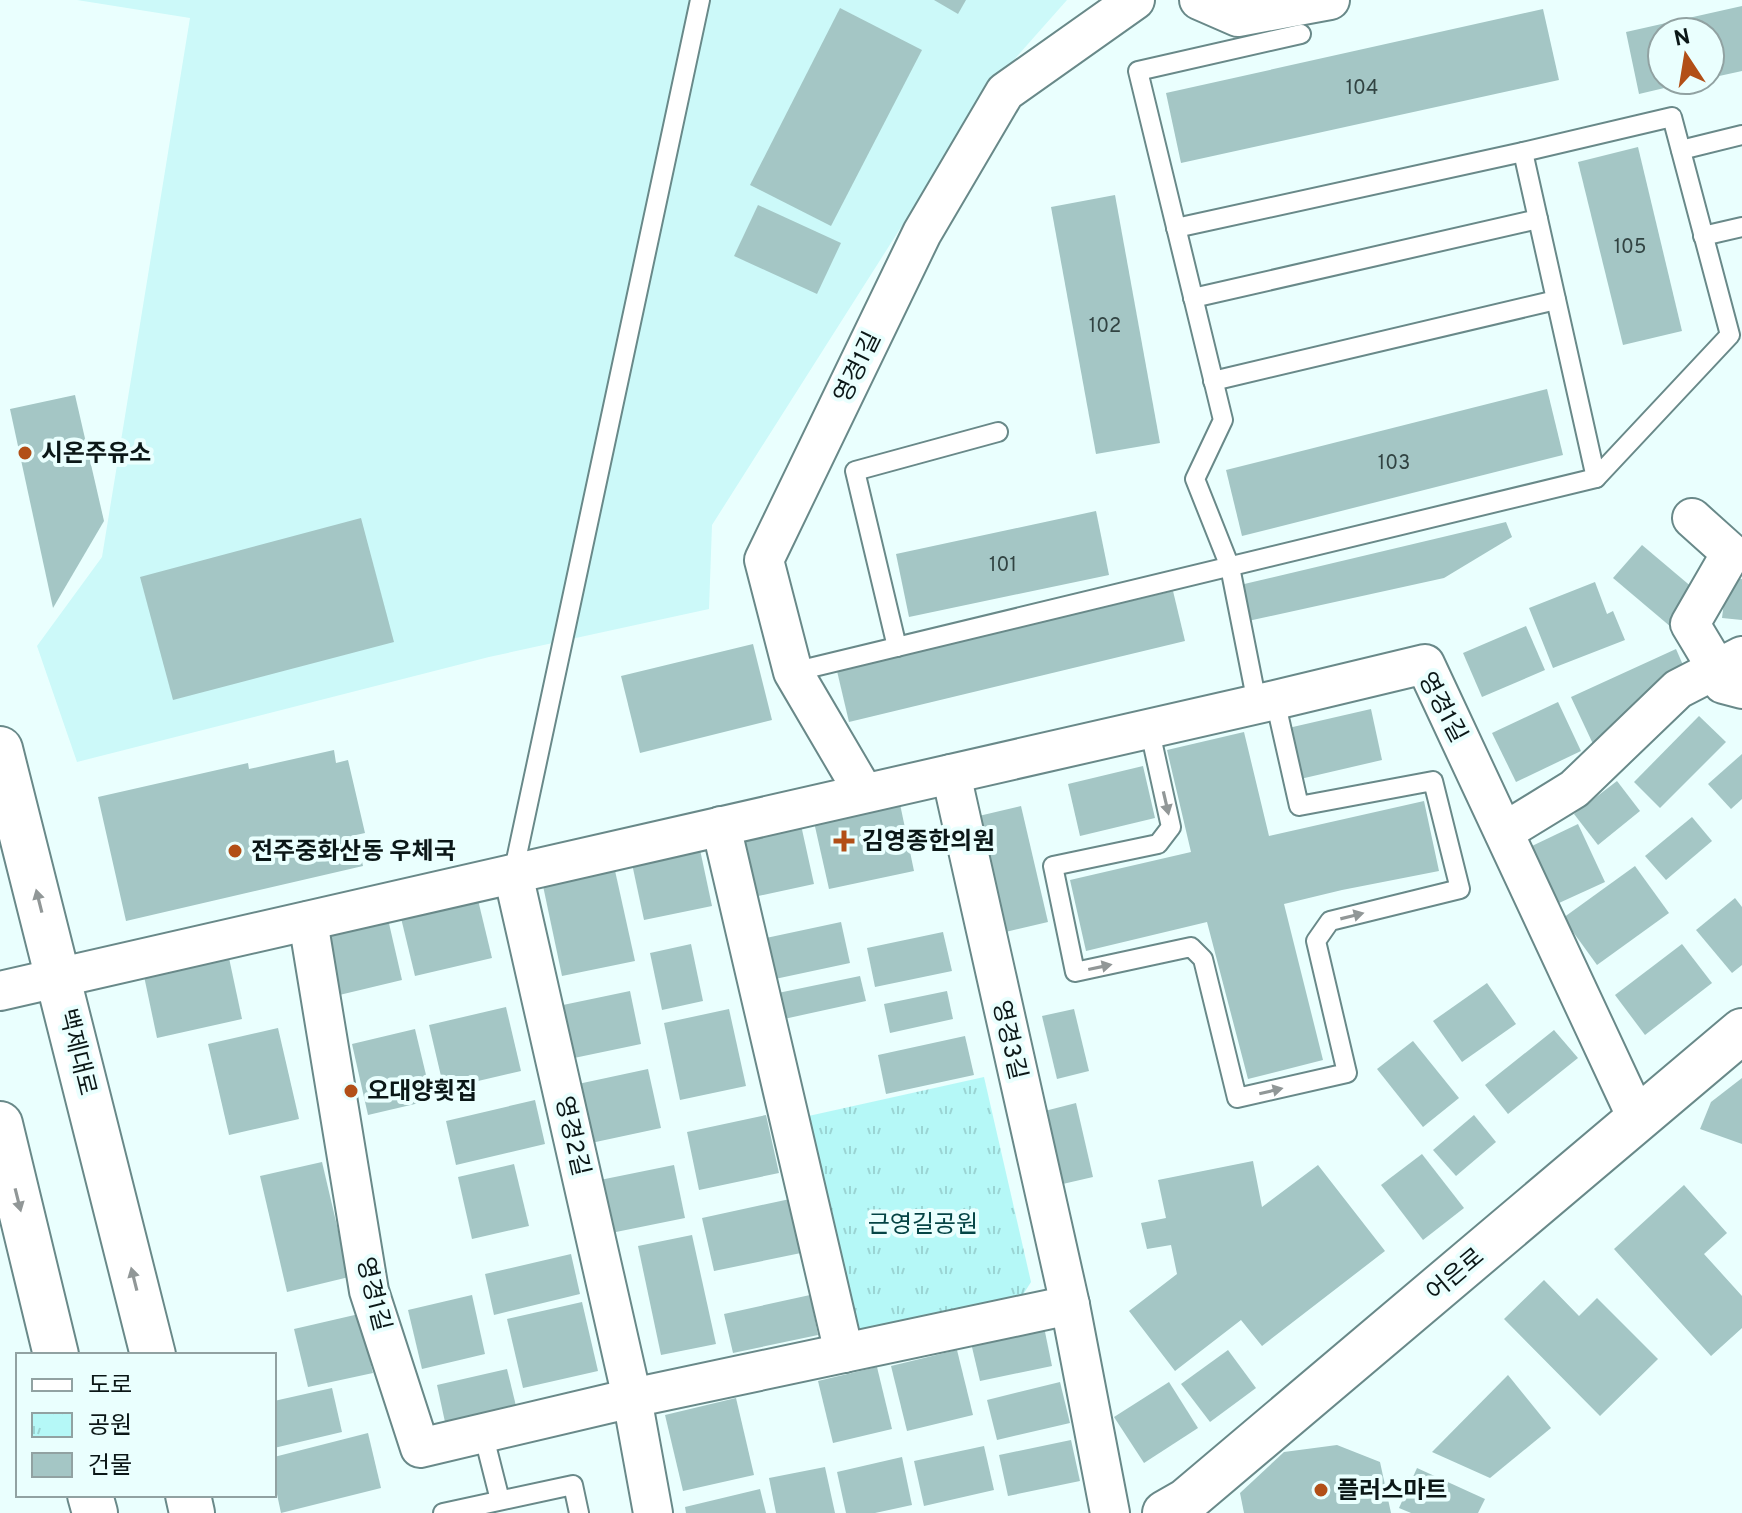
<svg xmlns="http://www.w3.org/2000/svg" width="1742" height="1513" viewBox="0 0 1742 1513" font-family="Overpass,'Noto Sans KR',sans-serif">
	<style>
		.built { fill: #ccf9f9 }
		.park { fill: url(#park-tufts) }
		.building { fill: #a4c6c5 }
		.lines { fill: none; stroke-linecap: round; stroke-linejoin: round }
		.lane-casing { stroke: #698989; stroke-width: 22 }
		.street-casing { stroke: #698989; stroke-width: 42 }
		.secondary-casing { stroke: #698989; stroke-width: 48 }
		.lane { stroke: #fff; stroke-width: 18 }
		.street { stroke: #fff; stroke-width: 38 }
		.secondary { stroke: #fff; stroke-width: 44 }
		.oneway { fill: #919797 }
		.poi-dot { fill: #b24f17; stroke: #eafffe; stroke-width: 3 }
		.labels { text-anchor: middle; stroke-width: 8; stroke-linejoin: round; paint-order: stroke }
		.number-label { font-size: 20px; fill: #314342 }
		.street-label { font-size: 24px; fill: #0b1717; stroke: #eafffe }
		.poi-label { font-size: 24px; font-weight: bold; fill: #0b1717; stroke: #eafffe; text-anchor: start }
		.park-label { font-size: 24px; fill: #054445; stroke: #eafffe }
	</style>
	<defs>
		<pattern id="park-tufts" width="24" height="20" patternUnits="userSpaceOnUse" patternTransform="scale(2)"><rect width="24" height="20" fill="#b5f8f7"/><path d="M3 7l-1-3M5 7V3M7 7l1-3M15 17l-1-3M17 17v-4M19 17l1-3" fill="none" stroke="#9ad4d3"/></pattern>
	</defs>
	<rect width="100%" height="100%" fill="#eafffe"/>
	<polygon class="built" points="77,0 1067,0 990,87 712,525 709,609 489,657 77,762 37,646 102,557 190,18"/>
	<polygon class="park" points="984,1077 1031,1282 1017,1304 852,1336 804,1117"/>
	<g class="building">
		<polygon points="934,0 966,0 958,14"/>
		<polygon points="1742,6 1742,71 1710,78 1710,32 1662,32 1662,80 1694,81 1639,94 1626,32"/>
		<polygon points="840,8 922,50 831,226 750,185"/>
		<polygon points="1543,9 1559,80 1181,163 1166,93"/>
		<polygon points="1638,147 1682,331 1623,345 1578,162"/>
		<polygon points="1115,195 1160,443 1096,454 1051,207"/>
		<polygon points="758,205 841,243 817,294 734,256"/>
		<polygon points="1547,389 1563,455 1242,536 1226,470"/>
		<polygon points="75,395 104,521 53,608 10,409"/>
		<polygon points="1096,511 1109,575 909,617 896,554"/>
		<polygon points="361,518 394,642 173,700 140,577"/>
		<polygon points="1506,522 1512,537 1444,578 1248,621 1240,585"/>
		<polygon points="1642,545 1700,594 1671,627 1613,578"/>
		<polygon points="1727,577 1742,579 1742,620 1722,618"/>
		<polygon points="1595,582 1607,614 1613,611 1625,640 1553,668 1529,608"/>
		<polygon points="1173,591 1185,641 849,722 837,671"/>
		<polygon points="1526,626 1545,670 1482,697 1463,653"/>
		<polygon points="753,644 772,720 640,753 621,676"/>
		<polygon points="1676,649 1690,681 1646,719 1593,744 1571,697"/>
		<polygon points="1558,702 1581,751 1516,782 1492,733"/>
		<polygon points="1371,709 1382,760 1296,780 1284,729"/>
		<polygon points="1699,716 1726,742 1660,808 1634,782"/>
		<polygon points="1244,732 1269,836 1424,801 1439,871 1342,890 1284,904 1323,1060 1248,1079 1207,922 1086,951 1070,880 1191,852 1167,750"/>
		<polygon points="334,750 336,763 348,760 365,833 356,835 363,866 126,921 98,797 248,763 249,769"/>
		<polygon points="1742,754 1742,799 1731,809 1708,784"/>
		<polygon points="1143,766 1155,818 1080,836 1068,784"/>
		<polygon points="1617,781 1640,811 1598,845 1574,814"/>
		<polygon points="900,804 914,871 829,889 814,822"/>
		<polygon points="1021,806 1048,922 993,935 966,819"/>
		<polygon points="1692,817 1712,841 1666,880 1645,856"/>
		<polygon points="1578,824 1605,882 1559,903 1532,846"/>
		<polygon points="801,825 814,884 749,898 736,839"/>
		<polygon points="699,845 712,906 644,920 631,859"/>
		<polygon points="614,866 635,961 562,976 542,881"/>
		<polygon points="1635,866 1669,913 1597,965 1563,918"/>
		<polygon points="1735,898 1742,907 1742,965 1732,973 1696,930"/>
		<polygon points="478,900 492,958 415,976 401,918"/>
		<polygon points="388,919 402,980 331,997 317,936"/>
		<polygon points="841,922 850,963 775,979 766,938"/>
		<polygon points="943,932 952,971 875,987 867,948"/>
		<polygon points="691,944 703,1001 662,1010 650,953"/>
		<polygon points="1682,944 1712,983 1645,1035 1615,995"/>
		<polygon points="229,958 242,1019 157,1038 144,976"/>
		<polygon points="860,976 866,1001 784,1019 778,993"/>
		<polygon points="1487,983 1516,1024 1462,1062 1433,1021"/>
		<polygon points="630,991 641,1044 574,1058 563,1005"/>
		<polygon points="947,991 953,1019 890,1033 884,1004"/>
		<polygon points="506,1007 521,1071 444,1089 429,1025"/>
		<polygon points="729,1009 746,1086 680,1100 664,1023"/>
		<polygon points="1074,1009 1089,1071 1057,1079 1042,1016"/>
		<polygon points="278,1028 299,1119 229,1135 208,1044"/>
		<polygon points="415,1029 432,1100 368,1115 352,1044"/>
		<polygon points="1554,1030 1578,1058 1508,1114 1485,1085"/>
		<polygon points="965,1036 974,1075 886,1094 878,1055"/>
		<polygon points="1413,1041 1459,1098 1423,1127 1377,1069"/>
		<polygon points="648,1069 661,1128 591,1143 578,1084"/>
		<polygon points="1742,1078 1742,1144 1700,1129 1711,1102"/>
		<polygon points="535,1100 545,1144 456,1165 446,1121"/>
		<polygon points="1076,1103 1093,1177 1054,1186 1037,1113"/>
		<polygon points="766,1115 779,1173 699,1190 687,1132"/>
		<polygon points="1474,1115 1496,1142 1456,1176 1433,1150"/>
		<polygon points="1422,1154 1464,1208 1423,1240 1381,1185"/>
		<polygon points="1253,1161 1262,1207 1318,1165 1385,1251 1262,1346 1241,1320 1175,1371 1129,1311 1177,1274 1171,1245 1147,1249 1141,1223 1166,1218 1158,1180"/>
		<polygon points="322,1162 349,1277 287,1292 260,1176"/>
		<polygon points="514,1164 529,1226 472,1239 458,1177"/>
		<polygon points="674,1165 685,1218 611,1233 600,1180"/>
		<polygon points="1684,1185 1727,1233 1704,1254 1742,1296 1742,1328 1711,1356 1614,1249"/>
		<polygon points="790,1199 801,1253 714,1271 702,1218"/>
		<polygon points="692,1235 716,1344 661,1355 638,1246"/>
		<polygon points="571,1254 580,1294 494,1315 485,1274"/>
		<polygon points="1544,1280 1579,1316 1597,1298 1658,1359 1600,1416 1504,1319"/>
		<polygon points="472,1295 485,1354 422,1369 408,1310"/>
		<polygon points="810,1295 818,1335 733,1353 724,1314"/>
		<polygon points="582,1302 598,1371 523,1388 507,1319"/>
		<polygon points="359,1314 373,1373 308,1387 294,1329"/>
		<polygon points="1044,1327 1052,1366 980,1381 971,1343"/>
		<polygon points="957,1350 973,1415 907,1431 891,1366"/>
		<polygon points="1228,1350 1256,1388 1210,1422 1181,1384"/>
		<polygon points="877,1367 892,1429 833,1443 818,1381"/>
		<polygon points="507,1369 516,1406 445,1422 437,1385"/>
		<polygon points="1508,1375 1551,1428 1490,1478 1432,1452"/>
		<polygon points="1060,1382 1070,1423 997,1440 987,1400"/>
		<polygon points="1169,1382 1198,1428 1144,1463 1114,1417"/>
		<polygon points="332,1388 342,1432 274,1448 274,1401"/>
		<polygon points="736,1398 754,1475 683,1491 665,1415"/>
		<polygon points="368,1433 381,1488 281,1513 274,1480 274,1457"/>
		<polygon points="1071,1440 1080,1481 1008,1496 999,1455"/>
		<polygon points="1337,1445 1380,1462 1391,1513 1244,1513 1240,1493 1284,1452"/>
		<polygon points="984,1446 994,1490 924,1506 914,1461"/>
		<polygon points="902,1457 912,1505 875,1513 846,1513 837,1472"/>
		<polygon points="825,1467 835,1513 776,1513 769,1478"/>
		<polygon points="1417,1468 1485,1499 1478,1513 1411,1513 1399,1508"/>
		<polygon points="760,1489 766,1513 686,1513 685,1507"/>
	</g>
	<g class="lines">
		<g class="lane-casing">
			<g id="lane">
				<polyline points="1681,150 1742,135"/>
				<polyline points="1523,152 1596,478"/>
				<polyline points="1703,236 1742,227"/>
				<polyline points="1193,298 1538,219"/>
				<polyline points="1213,381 1556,300"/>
				<polyline points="897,647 855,471 998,432"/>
				<polyline points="793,672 1596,478 1730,335 1672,117 1523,152 1176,228"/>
				<polyline points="1257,703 1230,567 1195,479 1223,420 1138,71 1301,34"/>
				<polyline points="1149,727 1171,827 1158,844 1053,866 1075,972 1191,947 1203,959 1237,1098 1347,1073 1316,941 1330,921 1460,889 1433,781 1299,806 1275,700"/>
				<polyline points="513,874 700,0"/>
				<polyline points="483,1433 500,1500"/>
				<polyline points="443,1513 573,1485 579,1513"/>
			</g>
		</g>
		<g class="street-casing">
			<g id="street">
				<polyline points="1199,0 1238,17 1330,0"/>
				<polyline points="1692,518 1731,553 1690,624 1717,669 1723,684 1742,689"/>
				<polyline points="951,774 1070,1305 1110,1513"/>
				<polyline points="864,793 793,672 764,560 922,233 1005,92 1135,0"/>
				<polyline points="721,826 844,1353"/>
				<polyline points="1504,832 1574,789 1678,689 1742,656"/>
				<polyline points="513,874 632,1398 653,1513"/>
				<polyline points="308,921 369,1291 420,1448 632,1398 1070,1305"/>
				<polyline points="0,991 1275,700 1425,664 1638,1120"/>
			</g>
		</g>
		<g class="secondary-casing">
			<g id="secondary">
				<polyline points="0,749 153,1355"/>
				<polyline points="0,1124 56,1355"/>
				<polyline points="90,1495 95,1513"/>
				<polyline points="188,1495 192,1513"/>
				<polyline points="1165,1513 1186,1501 1742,1031"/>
			</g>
		</g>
		<use href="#lane" class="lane"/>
		<use href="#street" class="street"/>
		<use href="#secondary" class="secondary"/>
	</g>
	<defs><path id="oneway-solid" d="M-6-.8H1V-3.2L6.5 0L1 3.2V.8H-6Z" transform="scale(2)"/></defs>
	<g class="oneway">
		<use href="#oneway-solid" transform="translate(1166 803) rotate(77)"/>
		<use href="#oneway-solid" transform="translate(39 901) rotate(-104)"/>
		<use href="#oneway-solid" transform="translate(1352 916) rotate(-14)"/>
		<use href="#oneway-solid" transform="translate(1100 967) rotate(-12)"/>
		<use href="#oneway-solid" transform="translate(1271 1091) rotate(-13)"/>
		<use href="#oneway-solid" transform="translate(18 1200) rotate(76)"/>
		<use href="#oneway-solid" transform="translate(134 1279) rotate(-104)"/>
	</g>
	<g class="poi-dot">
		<circle cx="25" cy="453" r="8"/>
		<path d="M840 829h8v8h8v8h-8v8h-8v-8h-8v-8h8z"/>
		<circle cx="235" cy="851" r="8"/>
		<circle cx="351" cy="1091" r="8"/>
		<circle cx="1321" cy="1490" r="8"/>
	</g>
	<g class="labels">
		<g class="number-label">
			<text x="1362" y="94">104</text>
			<text x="1630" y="253">105</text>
			<text x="1105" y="332">102</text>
			<text x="1394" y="469">103</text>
			<text x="1003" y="571">101</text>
		</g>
		<g class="street-label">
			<text transform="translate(857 367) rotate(-64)" y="8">영경1길</text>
			<text transform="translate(1443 707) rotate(62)" y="8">영경1길</text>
			<text transform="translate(1010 1040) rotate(77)" y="8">영경3길</text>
			<text transform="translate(78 1052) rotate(76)" y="8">백제대로</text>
			<text transform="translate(573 1136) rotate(77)" y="8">영경2길</text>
			<text transform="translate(1455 1274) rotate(-40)" y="8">어은로</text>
			<text transform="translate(374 1294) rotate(76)" y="8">영경1길</text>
		</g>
		<g class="poi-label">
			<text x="41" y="461">시온주유소</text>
			<text x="862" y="849">김영종한의원</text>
			<text x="251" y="859">전주중화산동 우체국</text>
			<text x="367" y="1099">오대양횟집</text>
			<text x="1337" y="1498">플러스마트</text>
		</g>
		<g class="park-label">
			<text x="923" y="1232">근영길공원</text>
		</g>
	</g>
	<rect x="16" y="1353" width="260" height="144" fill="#eafffe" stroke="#91a2a2" stroke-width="2"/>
	<rect x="32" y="1379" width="40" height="12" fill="#ffffff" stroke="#91a2a2" stroke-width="2"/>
	<text x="88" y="1393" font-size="24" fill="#0b1717">도로</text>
	<rect x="32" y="1413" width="40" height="24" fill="url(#park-tufts)" stroke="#91a2a2" stroke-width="2"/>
	<text x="88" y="1433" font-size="24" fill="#0b1717">공원</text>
	<rect x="32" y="1453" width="40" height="24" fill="#a4c6c5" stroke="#91a2a2" stroke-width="2"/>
	<text x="88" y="1473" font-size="24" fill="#0b1717">건물</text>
	<g transform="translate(1686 56) rotate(348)"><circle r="38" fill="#eafffe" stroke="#91a2a2" stroke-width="2"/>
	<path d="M0-6L14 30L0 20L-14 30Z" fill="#b24f17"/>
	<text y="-12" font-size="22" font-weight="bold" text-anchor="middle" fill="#0b1717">N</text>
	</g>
</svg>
